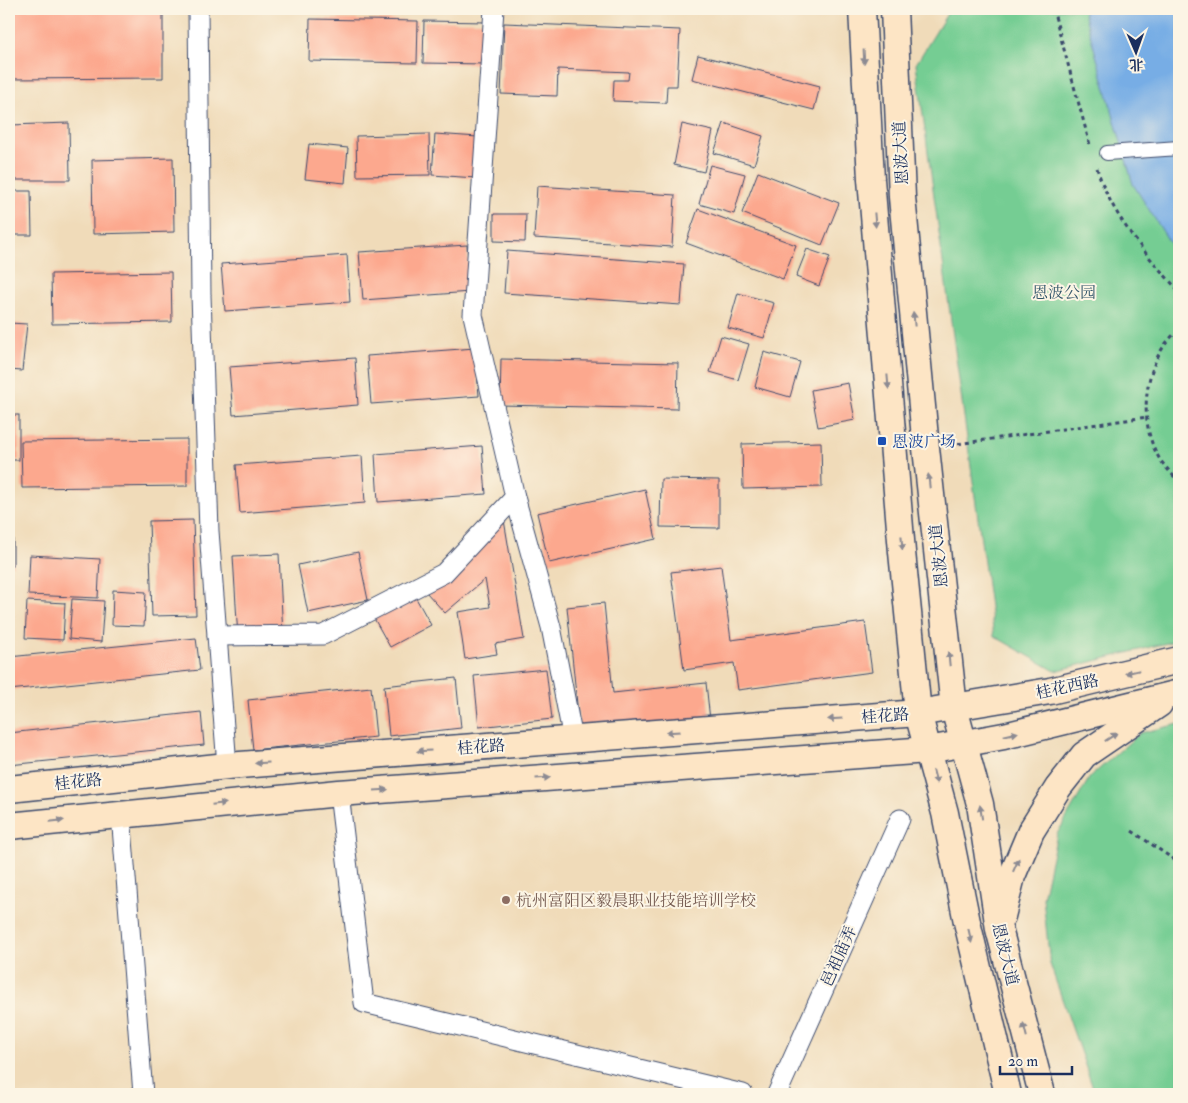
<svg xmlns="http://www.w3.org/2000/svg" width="1188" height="1103" viewBox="0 0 1188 1103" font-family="'IM FELL Double Pica','Noto Serif SC',serif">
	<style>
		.green { fill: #75cd93; stroke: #487e78 }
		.water { fill: #77ade5; stroke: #496ea2 }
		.building { fill: #fca88e }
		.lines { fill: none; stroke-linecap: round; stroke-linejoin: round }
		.pedestrian-casing { stroke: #3b496c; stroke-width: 16 }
		.minor-casing { stroke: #3b496c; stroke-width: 21 }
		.secondary-casing { stroke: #3b496c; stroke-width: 29 }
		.path { stroke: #3b496c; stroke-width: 3; stroke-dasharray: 4 4; stroke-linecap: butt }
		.pedestrian { stroke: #fff; stroke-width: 14 }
		.minor { stroke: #fff; stroke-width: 19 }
		.secondary { stroke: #fde5c5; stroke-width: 26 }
		.oneway { fill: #8c8a92 }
		.transit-dot { fill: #1a4fb4; stroke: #fcf5e5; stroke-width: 2 }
		.education-dot { fill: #8d6e63; stroke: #fcf5e5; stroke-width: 2 }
		.labels { text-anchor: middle; stroke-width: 4; stroke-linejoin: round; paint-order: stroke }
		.street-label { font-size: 16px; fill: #1b2f5e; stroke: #fcf5e5 }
		.park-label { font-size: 16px; fill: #32566b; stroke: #fcf5e5 }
		.transit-label { font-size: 16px; fill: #164399; stroke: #fcf5e5; text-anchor: start }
		.education-label { font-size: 16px; fill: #785e54; stroke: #fcf5e5; text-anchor: start }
	</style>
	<rect width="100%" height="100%" fill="#fcf5e5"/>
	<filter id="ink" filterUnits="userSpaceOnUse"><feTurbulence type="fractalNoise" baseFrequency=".02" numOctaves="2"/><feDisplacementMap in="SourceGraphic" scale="10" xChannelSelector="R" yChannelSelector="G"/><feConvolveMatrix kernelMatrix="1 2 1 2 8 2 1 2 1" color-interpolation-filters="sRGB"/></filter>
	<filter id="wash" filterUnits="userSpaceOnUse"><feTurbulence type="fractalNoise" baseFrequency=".0096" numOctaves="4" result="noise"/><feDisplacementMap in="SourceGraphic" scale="20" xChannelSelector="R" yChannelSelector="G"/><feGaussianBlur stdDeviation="1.12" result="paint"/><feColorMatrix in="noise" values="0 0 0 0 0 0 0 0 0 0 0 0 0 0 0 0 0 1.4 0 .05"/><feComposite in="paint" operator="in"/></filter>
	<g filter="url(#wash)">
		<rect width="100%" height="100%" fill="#f0dbb9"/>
		<g class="green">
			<polygon points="950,9 1083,9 1133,184 1179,257 1179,640 1055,671 994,636 916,64"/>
			<polygon points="1179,724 1179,1094 1095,1094 1050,964 1043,898 1057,834 1090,777 1140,733"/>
		</g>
		<polygon class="water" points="1083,9 1179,9 1179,257 1133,184"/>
		<g id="blocks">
			<g class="building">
				<polygon points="9,9 163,9 163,78 9,79"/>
				<polygon points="310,19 418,21 417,63 309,61"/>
				<polygon points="424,21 487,22 486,64 423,63"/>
				<polygon points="504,23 680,30 677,86 667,86 666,103 613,101 614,80 628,80 629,72 558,69 557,96 501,94"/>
				<polygon points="698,55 820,86 814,110 692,79"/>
				<polygon points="69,123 70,180 12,180 10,125"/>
				<polygon points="724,123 763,136 754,165 714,153"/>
				<polygon points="682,124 713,131 704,172 674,165"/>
				<polygon points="429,134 430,175 357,176 356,136"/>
				<polygon points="435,134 478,137 476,178 432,175"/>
				<polygon points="309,144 348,148 345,183 305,179"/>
				<polygon points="173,158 174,232 93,234 92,160"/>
				<polygon points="710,165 745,174 734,214 699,204"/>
				<polygon points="758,172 839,203 822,245 742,213"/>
				<polygon points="537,186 675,195 672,247 534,238"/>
				<polygon points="9,191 31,191 32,235 9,235"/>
				<polygon points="698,209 796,245 783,279 686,243"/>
				<polygon points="494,214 526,214 525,242 494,241"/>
				<polygon points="467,245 470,292 363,300 359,252"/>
				<polygon points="807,249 830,257 819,286 796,277"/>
				<polygon points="507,251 684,264 681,305 504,293"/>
				<polygon points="347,255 350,302 225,311 221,264"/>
				<polygon points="171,272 172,322 52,324 51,274"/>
				<polygon points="738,293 774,303 764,338 728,328"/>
				<polygon points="9,323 27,324 22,371 9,370"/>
				<polygon points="721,336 749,344 738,380 710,372"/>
				<polygon points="475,348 479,396 371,404 367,356"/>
				<polygon points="764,352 800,362 790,397 755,387"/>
				<polygon points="355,358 358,405 233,415 229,367"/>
				<polygon points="501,359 678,363 677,409 500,405"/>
				<polygon points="848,383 855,420 818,427 811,390"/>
				<rect x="9" y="415" width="10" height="45"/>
				<polygon points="187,439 187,486 22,488 21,441"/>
				<polygon points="821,442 822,487 743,489 742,444"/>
				<polygon points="482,446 486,494 378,502 375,454"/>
				<polygon points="362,456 365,503 240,513 236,465"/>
				<polygon points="661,479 719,480 719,528 660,527"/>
				<polygon points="645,489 656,539 549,563 537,513"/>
				<polygon points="503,514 524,639 495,644 497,654 465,659 458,612 490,607 485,579 445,613 426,592"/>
				<rect x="9" y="520" width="4" height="46"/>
				<polygon points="193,520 196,615 152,616 149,521"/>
				<polygon points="358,552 368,600 308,613 298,565"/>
				<polygon points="279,554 283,636 238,638 233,556"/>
				<polygon points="30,555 100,559 98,598 28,595"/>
				<polygon points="721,566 731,640 865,622 872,672 738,690 734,663 684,670 671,572"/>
				<polygon points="113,590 146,592 144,626 112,625"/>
				<polygon points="412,591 431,625 390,647 371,613"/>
				<polygon points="72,599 104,601 101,642 69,639"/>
				<polygon points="27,601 65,603 63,640 25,638"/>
				<polygon points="604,603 613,693 706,683 710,720 580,733 567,607"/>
				<polygon points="196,638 200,670 9,690 9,657"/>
				<polygon points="546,669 552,719 479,727 474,676"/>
				<polygon points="456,678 461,728 389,736 384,686"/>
				<polygon points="371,687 376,737 253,750 248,700"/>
				<polygon points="201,712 204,745 9,765 9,733"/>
			</g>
		</g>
	</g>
	<g filter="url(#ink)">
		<use href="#blocks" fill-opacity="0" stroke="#3b496c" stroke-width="1"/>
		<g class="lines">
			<g class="pedestrian-casing">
				<polyline id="pedestrian" points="1107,153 1179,148"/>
			</g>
			<g class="minor-casing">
				<g id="minor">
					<polyline points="198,9 201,295 209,531 227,766"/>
					<polyline points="494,9 473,315 515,497 551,627 573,739"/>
					<polyline points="217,636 323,635 444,573 515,497"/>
					<polyline points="339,793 364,1003 743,1094"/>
					<polyline points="121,814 143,1094"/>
					<polyline points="777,1094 900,819"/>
				</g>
			</g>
			<g class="secondary-casing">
				<g id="secondary">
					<polyline points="862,9 871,179 902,552 918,713 945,813 967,922 1008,1094"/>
					<polyline points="894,9 902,197 926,448 954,708 980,804 999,929 1042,1094"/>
					<polyline points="9,789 227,766 918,713 1050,691 1179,660"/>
					<polyline points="9,826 339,793 928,750 1004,736 1179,693"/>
					<polyline points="1002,916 1012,876 1031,831 1058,788 1084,755 1159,704"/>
				</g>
			</g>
			<g class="path">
				<polyline points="1053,9 1090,145"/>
				<path d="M1097,168C1110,214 1147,256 1179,291"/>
				<path d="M1179,330C1143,358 1136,424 1161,461C1166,468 1173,475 1179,482"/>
				<polyline points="950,445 1147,417"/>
				<polyline points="1132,831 1179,863"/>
			</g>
			<use href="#pedestrian" class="pedestrian"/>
			<use href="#minor" class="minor"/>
			<use href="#secondary" class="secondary"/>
		</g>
		<defs><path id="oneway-solid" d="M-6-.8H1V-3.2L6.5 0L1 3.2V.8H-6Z" transform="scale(1.25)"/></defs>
		<g class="oneway">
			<use href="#oneway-solid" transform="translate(864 57) rotate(87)"/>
			<use href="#oneway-solid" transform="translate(875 220) rotate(85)"/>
			<use href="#oneway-solid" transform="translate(914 319) rotate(-95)"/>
			<use href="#oneway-solid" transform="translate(888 382) rotate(85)"/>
			<use href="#oneway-solid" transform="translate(929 481) rotate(-96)"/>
			<use href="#oneway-solid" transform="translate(902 543) rotate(85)"/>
			<use href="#oneway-solid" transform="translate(949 659) rotate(-96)"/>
			<use href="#oneway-solid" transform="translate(1132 672) rotate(167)"/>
			<use href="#oneway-solid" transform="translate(835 719) rotate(176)"/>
			<use href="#oneway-solid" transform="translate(673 732) rotate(176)"/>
			<use href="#oneway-solid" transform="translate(1011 734) rotate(-13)"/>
			<use href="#oneway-solid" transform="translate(1111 737) rotate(-34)"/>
			<use href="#oneway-solid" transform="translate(424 751) rotate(176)"/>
			<use href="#oneway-solid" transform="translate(262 763) rotate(176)"/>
			<use href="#oneway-solid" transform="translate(935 777) rotate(75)"/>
			<use href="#oneway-solid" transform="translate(543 778) rotate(-4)"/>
			<use href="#oneway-solid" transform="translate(381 790) rotate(-4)"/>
			<use href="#oneway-solid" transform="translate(219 804) rotate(-6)"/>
			<use href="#oneway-solid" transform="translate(981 812) rotate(-99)"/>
			<use href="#oneway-solid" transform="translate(57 821) rotate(-6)"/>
			<use href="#oneway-solid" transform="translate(1016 865) rotate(-66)"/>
			<use href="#oneway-solid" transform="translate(970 936) rotate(77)"/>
			<use href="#oneway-solid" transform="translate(1025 1030) rotate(-104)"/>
		</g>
	</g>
	<rect class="transit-dot" x="877" y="436" width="10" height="10" rx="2.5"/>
	<circle class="education-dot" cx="506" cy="900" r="5"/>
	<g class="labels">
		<g class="street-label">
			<text transform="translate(900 153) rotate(-93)" y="6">恩波大道</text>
			<text transform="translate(938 556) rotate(-96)" y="6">恩波大道</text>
			<text transform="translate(1067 686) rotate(-12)" y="6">桂花西路</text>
			<text transform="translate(885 715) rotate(-4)" y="6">桂花路</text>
			<text transform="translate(481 746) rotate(-4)" y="6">桂花路</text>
			<text transform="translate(78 781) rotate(-6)" y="6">桂花路</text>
			<text transform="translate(1006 954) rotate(76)" y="6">恩波大道</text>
			<text transform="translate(838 956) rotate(-66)" y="6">邑祖庙弄</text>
		</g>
		<g class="park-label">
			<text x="1064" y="298">恩波公园</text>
		</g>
		<g class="transit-label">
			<text x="892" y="447">恩波广场</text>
		</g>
		<g class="education-label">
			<text x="516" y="906">杭州富阳区毅晨职业技能培训学校</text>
		</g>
	</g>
	<rect width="1188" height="1103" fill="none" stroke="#fcf5e5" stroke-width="30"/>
	<g transform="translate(1136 52) rotate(178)" stroke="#fcf5e5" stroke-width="4" paint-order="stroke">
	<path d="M0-4L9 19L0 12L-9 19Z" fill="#1b2f5e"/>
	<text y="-8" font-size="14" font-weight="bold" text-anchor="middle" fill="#1b2f5e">北</text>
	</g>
	<path d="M1000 1066v8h72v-8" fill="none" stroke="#1b2f5e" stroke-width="2.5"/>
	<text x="1008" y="1066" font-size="15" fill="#1b2f5e" stroke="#fcf5e5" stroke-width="4" paint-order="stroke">20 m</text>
</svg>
